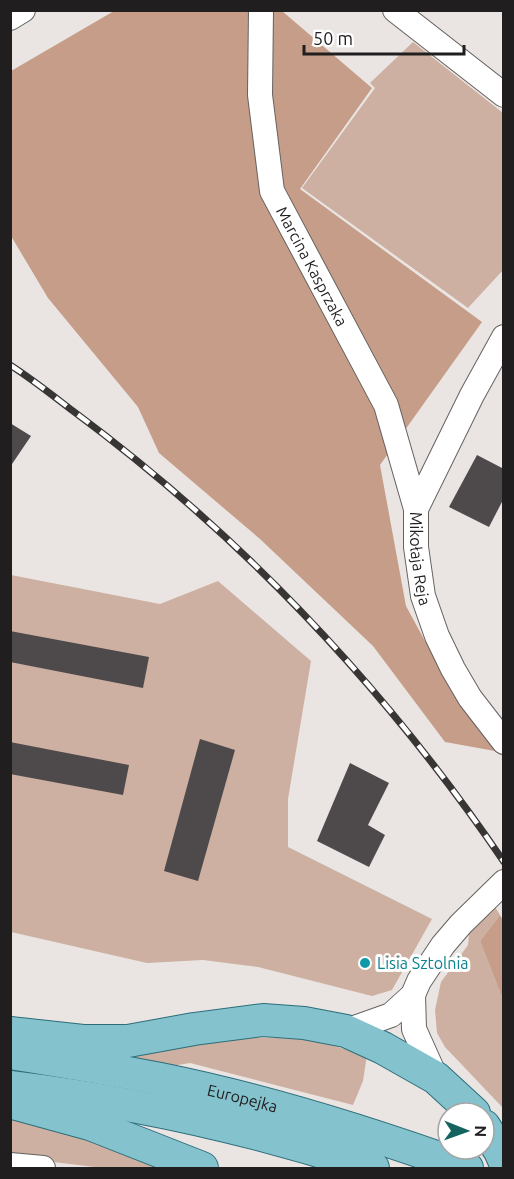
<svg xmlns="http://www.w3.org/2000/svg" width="514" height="1179" viewBox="0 0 514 1179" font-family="Ubuntu,sans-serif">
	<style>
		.green { fill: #cdb0a1 }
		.forest { fill: #c69d88 }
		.building { fill: #4e4a4c }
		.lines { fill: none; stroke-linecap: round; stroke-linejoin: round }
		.minor-casing { stroke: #64615f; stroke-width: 26 }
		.major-casing { stroke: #2c6e7a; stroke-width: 34 }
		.minor { stroke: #fff; stroke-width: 24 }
		.major { stroke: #84c2cd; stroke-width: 32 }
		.rail-casing { stroke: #383635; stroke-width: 7 }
		.rail { stroke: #fff; stroke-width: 4.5; stroke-dasharray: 14; stroke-linecap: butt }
		.culture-dot { fill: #0f9aa8; stroke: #fff; stroke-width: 2 }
		.labels { text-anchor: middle; stroke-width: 6; stroke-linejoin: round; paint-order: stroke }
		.street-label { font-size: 16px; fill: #201e1e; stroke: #fff }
		.culture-label { font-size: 16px; fill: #0d838f; stroke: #fff; text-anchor: start }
	</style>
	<rect width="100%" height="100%" fill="#eae5e3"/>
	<g class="green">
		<polygon points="413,42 503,113 503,270 468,308 302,188 375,88 370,83"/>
		<polygon points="11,575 160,604 218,581 311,661 288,799 288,847 432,919 392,990 372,996 258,967 203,960 147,963 11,932"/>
		<polygon points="495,907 500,915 480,941 503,1000 503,1108 445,1047 437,1033 435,1010 441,982 468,945 469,933"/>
		<polygon points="248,1037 308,1039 367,1055 363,1081 353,1105 190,1063 172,1066 107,1054"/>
		<polygon points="11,1115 182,1168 103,1168 11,1157"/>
	</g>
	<g class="forest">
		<polygon points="114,11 282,11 372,88 300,189 482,322 380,465 406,606 457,700 495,751 445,742 373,646 260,539 159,453 138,407 48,298 11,236 11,71"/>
		<polygon points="500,915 504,922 503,1000 480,941"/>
	</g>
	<g class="building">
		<polygon points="10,423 31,436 10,467"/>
		<polygon points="477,455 504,469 504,498 489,527 449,507"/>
		<polygon points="10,631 149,657 143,688 10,662"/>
		<polygon points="200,739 235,750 198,881 164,871"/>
		<polygon points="10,742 129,765 123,795 10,774"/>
		<polygon points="350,763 389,783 368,825 385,835 369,867 317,841"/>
	</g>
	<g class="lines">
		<g class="minor-casing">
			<g id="minor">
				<path id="s1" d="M261,10L260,95L272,191L386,405L416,509"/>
				<polyline points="395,10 504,95"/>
				<polyline points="10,18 23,10"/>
				<path id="s2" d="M504,337L472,395L416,509V547L423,596L437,636L453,669L470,698L504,742"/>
				<polyline points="413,995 414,1029 436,1078"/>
				<polyline points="346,1031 391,1015 413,995 419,981 443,945 461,924 504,882"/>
				<polyline points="10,1165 43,1168"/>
			</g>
		</g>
		<g class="major-casing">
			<g id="major">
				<polyline points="10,1033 83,1041 128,1041 194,1029 263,1020 304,1023 346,1031 383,1048 436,1078 474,1113"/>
				<path id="s3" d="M10,1053C60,1061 110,1069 160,1079C265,1100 367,1132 467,1168"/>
				<path d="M10,1087C134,1102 255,1129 373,1168"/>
				<polyline points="17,1104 90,1124 202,1168"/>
				<polyline points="484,1126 500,1151 504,1160"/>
			</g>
		</g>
		<use href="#minor" class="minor"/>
		<use href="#major" class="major"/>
		<g class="rail-casing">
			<path id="rail" d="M10,365C32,379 52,395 73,411C243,537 385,687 504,862"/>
		</g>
		<use href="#rail" class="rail"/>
	</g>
	<circle class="culture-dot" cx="365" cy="963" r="6"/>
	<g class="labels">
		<g class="street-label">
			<text dy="6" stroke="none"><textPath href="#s1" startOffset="267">Marcina Kasprzaka</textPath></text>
			<text dy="6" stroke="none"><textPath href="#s2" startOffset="243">Mikołaja Reja</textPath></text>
			<text dy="6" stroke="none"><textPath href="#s3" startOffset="237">Europejka</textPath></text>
		</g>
		<g class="culture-label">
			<text x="377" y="969">Lisia Sztolnia</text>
		</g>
	</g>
	<rect width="514" height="1179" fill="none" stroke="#201e1e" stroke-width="24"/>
	<g transform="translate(466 1131) rotate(91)"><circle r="28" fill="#ffffff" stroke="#a6a5a5" stroke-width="1.5"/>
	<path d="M0-4.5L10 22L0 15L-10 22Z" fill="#15635e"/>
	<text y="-9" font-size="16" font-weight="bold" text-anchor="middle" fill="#201e1e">N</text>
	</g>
	<path d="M304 45v9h160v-9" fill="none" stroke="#201e1e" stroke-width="3"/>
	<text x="313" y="45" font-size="18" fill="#201e1e" stroke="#ffffff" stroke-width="4.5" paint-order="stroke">50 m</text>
</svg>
